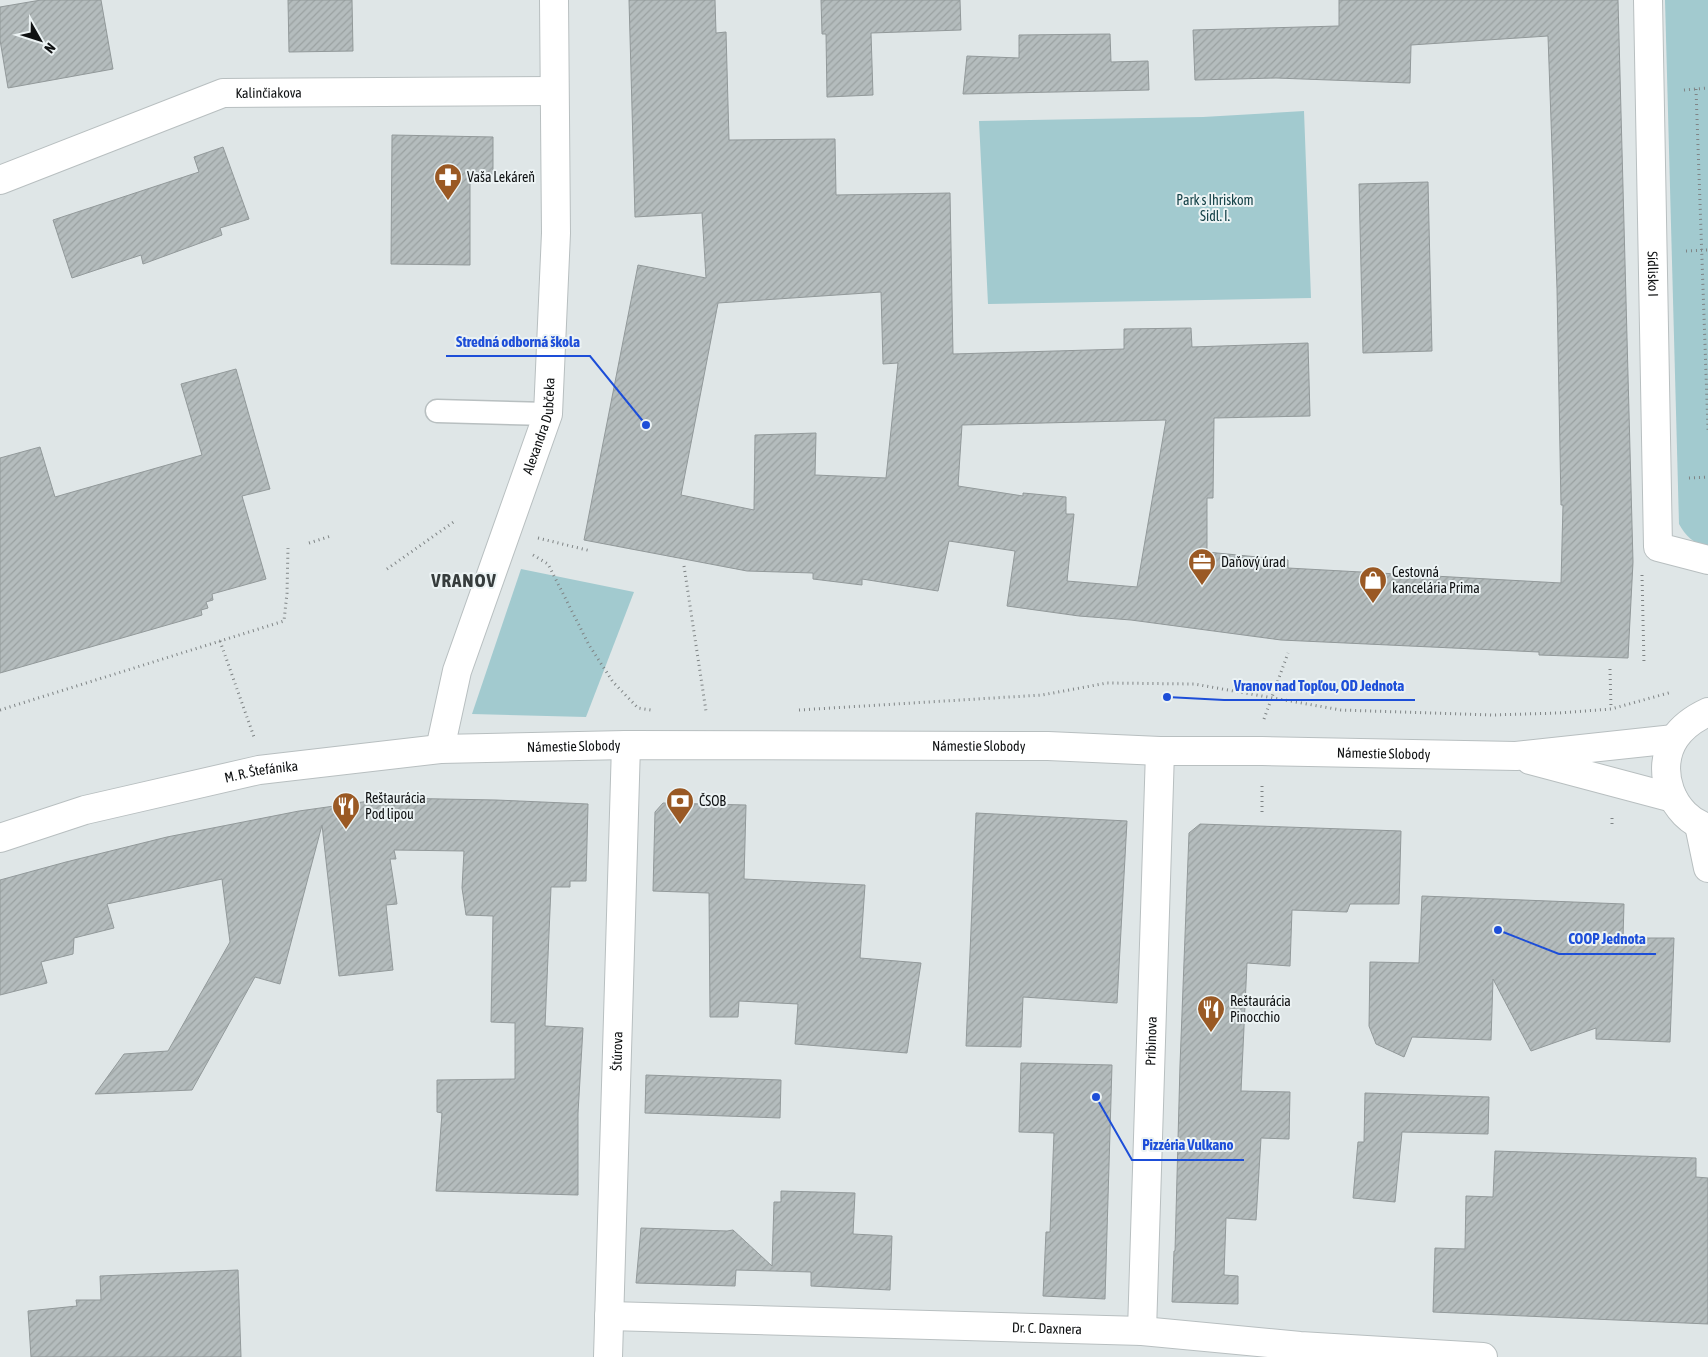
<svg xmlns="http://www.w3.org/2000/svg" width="1708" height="1357" viewBox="0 0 1708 1357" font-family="'Asap Condensed',sans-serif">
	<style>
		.green { fill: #a2cacf }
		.building { fill: url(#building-hatch); stroke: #92999a; fill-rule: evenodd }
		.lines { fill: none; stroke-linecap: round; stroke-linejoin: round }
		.lane-casing { stroke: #b8bfc0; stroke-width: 25 }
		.street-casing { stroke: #b8bfc0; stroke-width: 30 }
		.secondary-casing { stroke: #b8bfc0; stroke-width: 30 }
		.path { stroke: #7f8485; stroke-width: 3; stroke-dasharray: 1 4; stroke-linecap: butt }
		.lane { stroke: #fff; stroke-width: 22 }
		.street { stroke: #fff; stroke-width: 28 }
		.secondary { stroke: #fff; stroke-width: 28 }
		.labels { text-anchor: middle; stroke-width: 4; stroke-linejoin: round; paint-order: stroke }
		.street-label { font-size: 14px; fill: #0f1112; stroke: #ecf3f4 }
		.poi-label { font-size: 14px; fill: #0f1112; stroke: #ecf3f4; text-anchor: start }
		.park-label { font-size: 14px; fill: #164349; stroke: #ecf3f4 }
		.district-label { font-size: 19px; font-weight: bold; letter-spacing: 1px; fill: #363c3c; stroke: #ecf3f4 }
		.leader { fill: none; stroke: #1d4ed8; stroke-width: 2 }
		.callout-dot { fill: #1d4ed8; stroke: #ecf3f4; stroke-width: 2 }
		.callout-label { font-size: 15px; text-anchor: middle; font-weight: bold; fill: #1d4ed8; stroke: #ecf3f4; stroke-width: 4; stroke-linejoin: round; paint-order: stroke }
	</style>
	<defs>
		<pattern id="building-hatch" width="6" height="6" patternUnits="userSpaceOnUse" patternTransform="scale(1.25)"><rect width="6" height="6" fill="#b4bcbd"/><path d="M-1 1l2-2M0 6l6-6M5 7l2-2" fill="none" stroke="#9aa1a1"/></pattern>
	</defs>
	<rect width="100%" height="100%" fill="#dfe6e7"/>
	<g class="green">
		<path d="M1665,0H1708V546C1694,545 1685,535 1679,524Z"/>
		<polygon points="1304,111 1311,298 988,304 979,121 1203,117"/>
		<polygon points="521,569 634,592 586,717 472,714"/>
	</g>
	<g class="building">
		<polygon points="41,0 101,0 113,69 8,88 0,40 0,7"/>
		<polygon points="288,0 352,0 353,51 289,52"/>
		<path d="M629,0H715L716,33L726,32L729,140L835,139L836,195L950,193L953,354L1124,349V329L1191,328L1192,347L1308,343L1310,416L1214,418L1213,498H1207V552L1288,560V568L1561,583L1563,505H1561L1557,289L1548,36L1411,45L1410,83L1276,78L1195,80L1193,30L1339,26V0H1618L1633,562L1628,658L1539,655V652L1281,640L1131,620L1079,616L1007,606L1015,551L949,541L938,591L862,579V585L813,579V573L747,571L584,540L638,265L706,278L702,213L635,217ZM881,292L883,364L898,363L886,478L815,475L816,433L755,435L754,510L681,495L718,303ZM1166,420L1137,587L1067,581L1074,514H1066V497L1023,493V496L958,486L962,425Z"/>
		<polygon points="821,0 960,0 961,30 871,33 873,95 827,97 826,34 822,34"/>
		<polygon points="1110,34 1111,62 1148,61 1149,90 963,94 967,56 1019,58 1019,35"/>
		<polygon points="392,135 493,137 493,174 470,173 470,265 391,264"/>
		<polygon points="223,147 249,219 220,228 222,235 143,264 141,255 72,278 53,220 199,172 194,157"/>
		<polygon points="1428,182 1432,351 1363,353 1359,184"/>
		<polygon points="236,369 270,489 242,496 266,579 212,594 213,600 206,602 208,608 201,610 202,615 0,673 0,458 40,447 55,497 202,455 181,384"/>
		<polygon points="391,798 496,800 588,804 586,881 570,881 570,887 551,887 545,1026 583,1028 578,1113 578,1195 436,1191 442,1113 437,1112 437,1080 515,1079 515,1023 491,1022 493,916 466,915 462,888 464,851 394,850 396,859 390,859 397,904 386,905 393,970 339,976 322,825 280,984 255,977 192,1090 95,1094 124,1054 168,1051 230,942 222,879 107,904 114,928 74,938 73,954 41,962 47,983 0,995 0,880 66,862 167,837 299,811"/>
		<polygon points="663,803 746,805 744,879 865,885 860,958 921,963 907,1053 795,1044 798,1004 739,1001 738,1017 710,1017 709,893 653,891 655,812"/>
		<polygon points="976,813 1127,821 1117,1003 1023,997 1021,1047 966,1046"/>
		<polygon points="1200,824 1401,831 1399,904 1350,904 1347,912 1292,910 1290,966 1247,963 1241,1091 1290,1092 1289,1139 1261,1138 1256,1220 1226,1218 1224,1275 1238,1276 1238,1304 1172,1302 1174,1251 1175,1251 1180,1065 1189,833"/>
		<polygon points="1422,896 1624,904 1623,938 1674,938 1670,1042 1596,1039 1596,1028 1531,1051 1493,979 1491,1040 1412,1037 1404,1057 1376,1044 1369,1026 1370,962 1419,963"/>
		<polygon points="1021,1063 1112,1065 1105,1299 1043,1296 1046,1232 1050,1232 1054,1133 1019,1132"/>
		<polygon points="646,1075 781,1080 780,1118 645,1113"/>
		<polygon points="1365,1093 1489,1097 1488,1134 1402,1132 1395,1202 1353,1198 1358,1142 1364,1142"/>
		<polygon points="1495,1151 1696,1158 1696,1177 1708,1178 1708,1324 1433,1312 1435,1248 1465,1249 1466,1196 1493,1197"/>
		<polygon points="781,1191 855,1193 853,1234 892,1236 890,1290 811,1286 811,1272 736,1270 735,1286 636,1283 641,1228 727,1231 733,1230 772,1266 774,1202 781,1202"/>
		<polygon points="238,1270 241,1357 31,1357 28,1311 77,1306 76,1300 101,1300 100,1276"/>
	</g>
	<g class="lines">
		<g class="lane-casing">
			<polyline id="lane" points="437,411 548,414"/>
		</g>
		<g class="street-casing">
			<g id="street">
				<path id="s1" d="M1648,0L1658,547L1708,560"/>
				<path id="s2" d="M0,180L223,93L554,91"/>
				<path id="s3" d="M440,749L457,671L548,414L556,233L554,0"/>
				<polyline points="1699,825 1708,868"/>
				<path id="s4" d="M609,1316L1142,1331L1300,1346L1483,1357"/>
				<path id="s5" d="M1142,1331L1160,751"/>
				<path id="s6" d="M608,1357L626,745"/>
			</g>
		</g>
		<g class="secondary-casing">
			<g id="secondary">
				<path d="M1708,712C1695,718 1683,726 1675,738C1654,770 1672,817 1708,828"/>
				<polyline points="1530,760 1673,798"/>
				<path id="s7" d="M0,838L85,810L259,770L440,749L626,745L1048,746L1160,751H1262L1516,756L1674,739"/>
			</g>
		</g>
		<g class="path">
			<polyline points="1696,89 1708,430"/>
			<polyline points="1684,90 1708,88"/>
			<polyline points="1686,251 1708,250"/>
			<polyline points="1689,478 1708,477"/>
			<polyline points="538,538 591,551"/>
			<polyline points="309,543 331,536"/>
			<polyline points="533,555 548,564 589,645 613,682 638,708 651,710"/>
			<polyline points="684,566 706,711"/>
			<polyline points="387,569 455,521"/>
			<polyline points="1642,575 1644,664"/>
			<polyline points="220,641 254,737"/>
			<polyline points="1610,669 1611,709"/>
			<polyline points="0,710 284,621 287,593 288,548"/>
			<polyline points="799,710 1042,695 1107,683 1194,684 1341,710 1492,715 1559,713 1611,709 1672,692"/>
			<polyline points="1264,719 1288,653"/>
			<polyline points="1262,812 1262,783"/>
			<polyline points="1612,824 1612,817"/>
		</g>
		<use href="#lane" class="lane"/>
		<use href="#street" class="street"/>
		<use href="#secondary" class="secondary"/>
	</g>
	<defs>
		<g id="pharmacy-pin" transform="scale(1.4375)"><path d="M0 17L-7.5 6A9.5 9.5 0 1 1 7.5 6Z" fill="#9a5924" stroke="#ecf3f4"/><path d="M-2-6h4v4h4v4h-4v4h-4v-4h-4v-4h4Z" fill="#fff"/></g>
		<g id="office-pin" transform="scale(1.4375)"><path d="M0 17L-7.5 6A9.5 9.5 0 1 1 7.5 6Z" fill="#9a5924" stroke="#ecf3f4"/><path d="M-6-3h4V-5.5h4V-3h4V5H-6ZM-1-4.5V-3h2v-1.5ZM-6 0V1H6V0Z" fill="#fff"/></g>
		<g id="shop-pin" transform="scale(1.4375)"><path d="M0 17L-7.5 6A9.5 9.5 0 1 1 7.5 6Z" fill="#9a5924" stroke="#ecf3f4"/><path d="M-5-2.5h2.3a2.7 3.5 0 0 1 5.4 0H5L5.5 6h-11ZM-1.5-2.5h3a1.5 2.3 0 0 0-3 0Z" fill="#fff"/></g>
		<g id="bank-pin" transform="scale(1.4375)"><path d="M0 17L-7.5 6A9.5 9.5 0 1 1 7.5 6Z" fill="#9a5924" stroke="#ecf3f4"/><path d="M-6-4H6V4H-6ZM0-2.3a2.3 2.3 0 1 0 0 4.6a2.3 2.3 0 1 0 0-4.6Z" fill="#fff"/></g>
		<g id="restaurant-pin" transform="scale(1.4375)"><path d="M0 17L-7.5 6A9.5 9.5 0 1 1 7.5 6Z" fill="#9a5924" stroke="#ecf3f4"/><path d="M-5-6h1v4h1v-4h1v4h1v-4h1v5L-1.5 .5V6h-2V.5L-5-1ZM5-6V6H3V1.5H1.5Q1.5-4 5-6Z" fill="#fff"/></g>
	</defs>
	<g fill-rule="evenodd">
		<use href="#pharmacy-pin" x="448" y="177"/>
		<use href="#office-pin" x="1202" y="562"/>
		<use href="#shop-pin" x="1373" y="580"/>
		<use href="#bank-pin" x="680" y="801"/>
		<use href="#restaurant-pin" x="346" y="806"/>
		<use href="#restaurant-pin" x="1211" y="1009"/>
	</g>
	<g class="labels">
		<g class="street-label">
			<text dy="5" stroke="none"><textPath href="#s2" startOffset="285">Kalinčiakova</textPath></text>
			<text dy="5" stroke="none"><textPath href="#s1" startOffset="274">Sídlisko I</textPath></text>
			<text dy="5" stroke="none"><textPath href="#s3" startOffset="339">Alexandra Dubčeka</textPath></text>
			<text dy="5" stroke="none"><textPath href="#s7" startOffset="584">Námestie Slobody</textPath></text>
			<text dy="5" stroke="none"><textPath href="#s7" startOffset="989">Námestie Slobody</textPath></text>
			<text dy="5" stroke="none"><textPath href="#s7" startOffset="1394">Námestie Slobody</textPath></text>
			<text dy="5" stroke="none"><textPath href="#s7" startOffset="270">M. R. Štefánika</textPath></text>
			<text dy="5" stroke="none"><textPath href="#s5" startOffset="290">Pribinova</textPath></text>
			<text dy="5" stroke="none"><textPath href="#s6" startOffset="306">Štúrova</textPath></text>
			<text dy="5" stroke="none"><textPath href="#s4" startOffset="438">Dr. C. Daxnera</textPath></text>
		</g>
		<g class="poi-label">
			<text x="467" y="182">Vaša Lekáreň</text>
			<text x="1221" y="567">Daňový úrad</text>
			<text x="1392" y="577">Cestovná<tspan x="1392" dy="16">kancelária Prima</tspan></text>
			<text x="365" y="803">Reštaurácia<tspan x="365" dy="16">Pod lipou</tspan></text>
			<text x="699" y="806">ČSOB</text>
			<text x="1230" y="1006">Reštaurácia<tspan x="1230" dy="16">Pinocchio</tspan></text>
		</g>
		<g class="park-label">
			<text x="1215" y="205">Park s Ihriskom<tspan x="1215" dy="16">Sidl. I.</tspan></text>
		</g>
		<g class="district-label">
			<text x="464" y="587">VRANOV</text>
		</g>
	</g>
	<path class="leader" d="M646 425L590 356H446M1167 697L1224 700H1415M1498 930L1559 954H1656M1096 1097L1132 1160H1244"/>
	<g class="callout-dot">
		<circle cx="646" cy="425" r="5"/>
		<circle cx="1167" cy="697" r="5"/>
		<circle cx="1498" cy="930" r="5"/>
		<circle cx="1096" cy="1097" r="5"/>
	</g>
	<g class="callout-label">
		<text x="518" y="347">Stredná odborná škola</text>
		<text x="1319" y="691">Vranov nad Topľou, OD Jednota</text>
		<text x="1607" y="944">COOP Jednota</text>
		<text x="1188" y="1150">Pizzéria Vulkano</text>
	</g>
	<g transform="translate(40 40) rotate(129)" stroke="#ecf3f4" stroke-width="4" paint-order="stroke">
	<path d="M0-4L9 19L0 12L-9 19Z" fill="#0f1112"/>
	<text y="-8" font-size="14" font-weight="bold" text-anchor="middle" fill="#0f1112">N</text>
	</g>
</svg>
